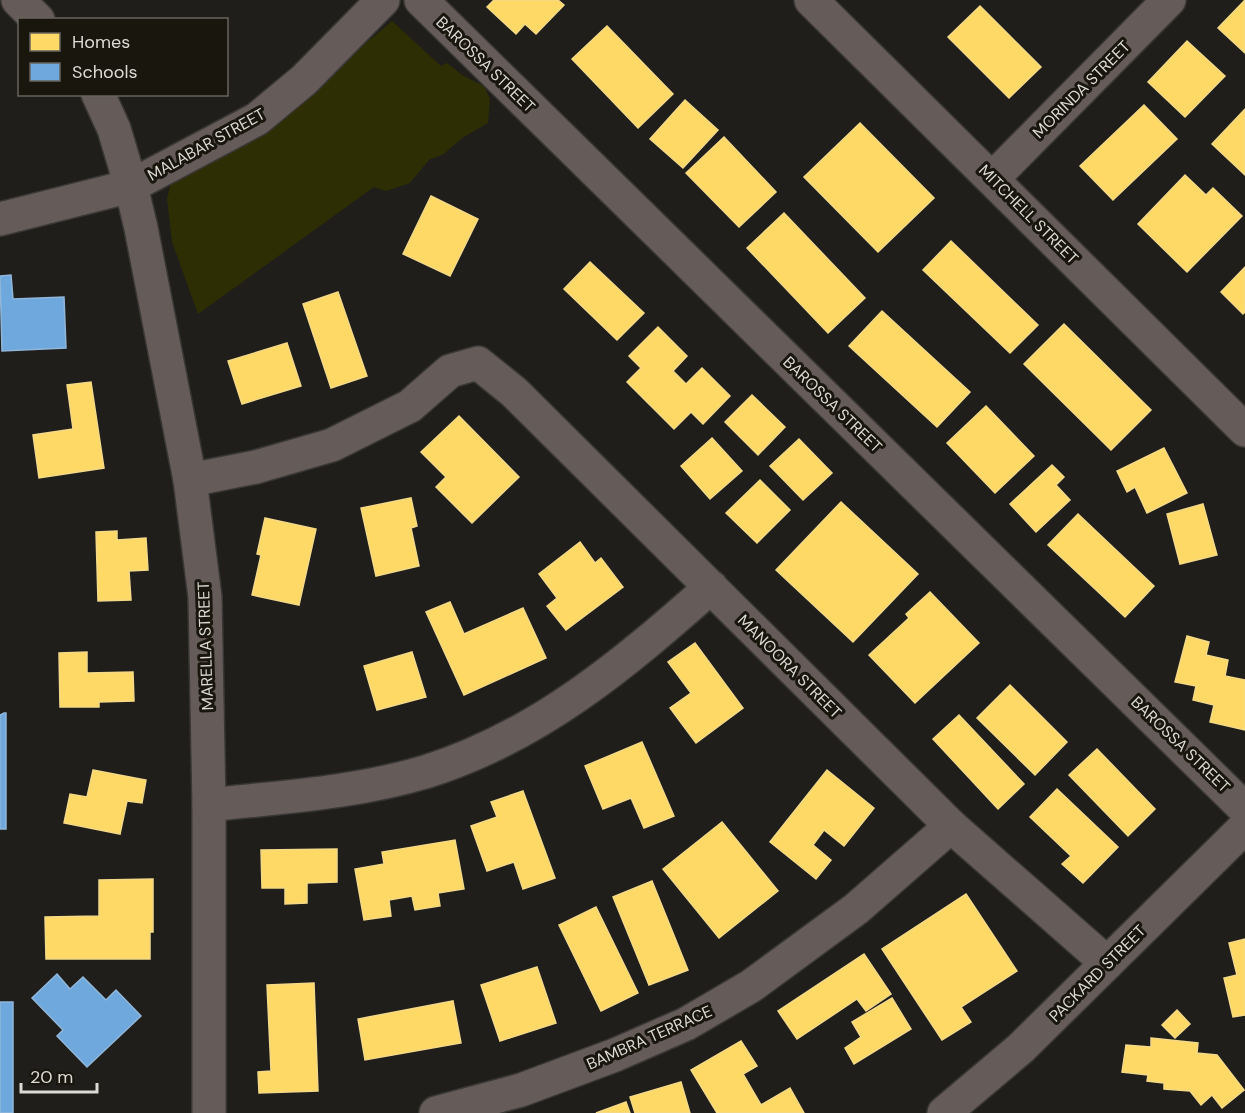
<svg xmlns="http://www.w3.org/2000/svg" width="1245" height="1113" viewBox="0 0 1245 1113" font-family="'DM Sans',sans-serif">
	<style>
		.green { fill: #2d2e04 }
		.homes { fill: #ffd966; stroke: #f4d987; stroke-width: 1.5 }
		.schools { fill: #6fa8dc; stroke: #90b7da; stroke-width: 1.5 }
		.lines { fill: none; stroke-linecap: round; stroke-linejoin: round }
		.minor-casing { stroke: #393735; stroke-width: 36 }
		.minor { stroke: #655b59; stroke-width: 33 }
		.labels { text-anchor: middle; stroke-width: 6; stroke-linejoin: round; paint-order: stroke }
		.street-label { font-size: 16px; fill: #dcdad4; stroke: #19160e }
	</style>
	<rect width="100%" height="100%" fill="#1f1e1a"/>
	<polygon class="green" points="392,21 441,66 447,63 462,75 484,86 490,99 488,123 462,138 444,154 429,160 410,183 386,191 374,187 198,314 172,242 167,199 172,178 262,131"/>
	<g class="homes">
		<polygon points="494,0 558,0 564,5 536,34 525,24 516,34 487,7"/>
		<polygon points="1245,0 1245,53 1218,28"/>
		<polygon points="980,6 1041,67 1009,98 948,37"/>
		<polygon points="607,26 673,94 638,128 572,59"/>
		<polygon points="1187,41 1225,76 1185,117 1148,82"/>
		<polygon points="685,100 718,130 683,168 650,139"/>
		<polygon points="1144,105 1177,139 1113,200 1080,166"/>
		<polygon points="1245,109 1245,175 1212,144"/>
		<polygon points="860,123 934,198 878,252 804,177"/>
		<polygon points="724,137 776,192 739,227 686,173"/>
		<polygon points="1185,175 1206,195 1213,188 1242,216 1187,272 1138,224"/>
		<polygon points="431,196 478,219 450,276 403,254"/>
		<polygon points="784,213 865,298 828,333 747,248"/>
		<polygon points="951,241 1038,325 1010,353 923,270"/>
		<polygon points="590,262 644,313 617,340 564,289"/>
		<polygon points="1245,267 1245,312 1243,314 1221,292"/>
		<polygon points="338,292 367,376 331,388 303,304"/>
		<polygon points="882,311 970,392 937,427 849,346"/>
		<polygon points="1064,324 1151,410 1111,450 1024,364"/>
		<polygon points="658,327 687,356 673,371 686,384 702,368 730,396 703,424 691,412 674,429 627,382 641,368 629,356"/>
		<polygon points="287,343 301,386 242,404 228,361"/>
		<polygon points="91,382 104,468 39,478 33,435 73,429 67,385"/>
		<polygon points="752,395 785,427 758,455 725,422"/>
		<polygon points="986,406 1034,456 995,493 947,443"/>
		<polygon points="459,416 519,477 472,523 436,487 446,477 421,452"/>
		<polygon points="712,438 742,471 710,499 681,466"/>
		<polygon points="799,439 832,473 803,500 770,466"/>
		<polygon points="1164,448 1187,493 1147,513 1135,487 1127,492 1117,471"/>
		<polygon points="1052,465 1064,477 1056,485 1070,500 1036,532 1010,504"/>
		<polygon points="760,480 790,510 757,543 726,513"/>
		<polygon points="411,498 417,526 411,528 419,566 376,576 361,508"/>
		<polygon points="841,502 918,574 853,642 776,570"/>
		<polygon points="1203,504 1217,555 1180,564 1167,514"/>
		<polygon points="1078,514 1154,586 1125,617 1048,545"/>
		<polygon points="265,518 316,529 299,605 252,595 261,555 257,554"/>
		<polygon points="117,531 117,540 146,538 148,570 129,571 131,600 98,601 96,532"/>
		<polygon points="580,542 595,563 601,558 623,587 566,630 547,606 557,598 539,574"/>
		<polygon points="930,592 979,643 915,703 869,655 909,618 906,614"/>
		<polygon points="450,602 464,634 523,608 546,658 464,695 426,612"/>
		<polygon points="1187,636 1209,642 1206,655 1228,660 1225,676 1245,680 1245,730 1210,722 1214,705 1193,700 1196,686 1175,682"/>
		<polygon points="695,643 743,708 696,743 670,708 691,693 668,662"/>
		<polygon points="87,652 87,673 133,672 134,701 99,702 99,707 60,707 59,653"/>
		<polygon points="412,652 426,697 377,710 364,666"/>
		<polygon points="1010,685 1067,742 1035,775 977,718"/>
		<polygon points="959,715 1024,784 998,809 933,739"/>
		<polygon points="642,742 674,816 644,828 631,798 603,809 585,766"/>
		<polygon points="1097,749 1155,809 1128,836 1069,775"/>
		<polygon points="93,770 146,780 142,803 127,801 120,834 64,823 70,794 87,797"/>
		<polygon points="827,770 874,808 844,846 824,830 813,845 831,860 816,879 770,842"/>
		<polygon points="1057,789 1118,847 1083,883 1062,864 1071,856 1030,817"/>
		<polygon points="523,791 555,878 523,889 514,862 487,871 471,826 497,817 491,802"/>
		<polygon points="722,822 778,891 719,938 663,869"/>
		<polygon points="455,840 464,889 438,893 440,906 415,910 412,896 389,900 391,916 364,920 355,869 384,864 382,852"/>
		<polygon points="337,849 337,882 307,883 307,903 285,904 285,888 262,888 261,850"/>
		<polygon points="153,879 153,932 150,932 150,959 46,959 45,917 99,916 99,880"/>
		<polygon points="652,881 688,970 649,985 613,897"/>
		<polygon points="966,894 1017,971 961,1007 971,1022 942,1040 882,949"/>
		<polygon points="596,907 638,993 601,1011 559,925"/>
		<polygon points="1245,939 1245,1015 1233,1017 1224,978 1237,975 1229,943"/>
		<polygon points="864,954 891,994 866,1011 857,999 797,1039 778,1011"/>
		<polygon points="537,967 556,1023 500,1041 481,985"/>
		<polygon points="314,983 318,1091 259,1093 258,1072 271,1071 267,985"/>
		<polygon points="892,998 911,1029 854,1064 845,1048 861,1037 852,1022"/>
		<polygon points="453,1001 461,1043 365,1060 358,1019"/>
		<polygon points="1177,1010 1190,1024 1175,1038 1162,1025"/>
		<polygon points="1151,1038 1198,1043 1197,1053 1217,1055 1244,1090 1222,1108 1212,1095 1201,1105 1190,1091 1164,1089 1164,1083 1147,1081 1148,1075 1122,1072 1126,1045 1151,1047"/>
		<polygon points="741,1041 757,1066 743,1074 761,1105 790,1088 804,1113 717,1113 691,1070"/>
		<polygon points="681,1082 690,1113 635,1113 630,1097"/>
		<polygon points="626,1102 630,1113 596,1113"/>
	</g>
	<g class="schools">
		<polygon points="11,275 13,299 64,297 66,348 2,351 0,276"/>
		<polygon points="4,713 6,713 6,829 0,829 0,715"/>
		<polygon points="57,974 70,989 83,977 106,1000 116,990 141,1016 87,1067 57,1036 63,1030 32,998"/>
		<rect x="0" y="1002" width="13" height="111"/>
	</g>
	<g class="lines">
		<g class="minor-casing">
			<g id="minor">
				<polyline points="18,0 38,20"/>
				<polyline points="421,0 1245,809"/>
				<polyline points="811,0 1245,430"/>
				<polyline points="98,94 114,129 131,186 141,228 190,480 205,597 209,805 209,1113"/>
				<polyline points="993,178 1169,0"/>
				<polyline points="0,219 131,186 257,119 304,80 383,0"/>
				<polyline points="190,480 256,467 332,445 410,406 450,371 478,363 514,392 951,826 1107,963"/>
				<path d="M209,805C281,797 355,793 425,772C538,737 624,664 711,587"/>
				<polyline points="436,1113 521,1090 615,1055 686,1024 751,986 856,909 951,826"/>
				<polyline points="944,1113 1021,1048 1245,827"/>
			</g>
		</g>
		<use href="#minor" class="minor"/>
	</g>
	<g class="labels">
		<g class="street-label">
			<text transform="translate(486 64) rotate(44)" y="6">BAROSSA STREET</text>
			<text transform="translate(1081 89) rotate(-45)" y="6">MORINDA STREET</text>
			<text transform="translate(206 144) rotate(-29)" y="6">MALABAR STREET</text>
			<text transform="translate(1029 214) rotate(45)" y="6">MITCHELL STREET</text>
			<text transform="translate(833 404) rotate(44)" y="6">BAROSSA STREET</text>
			<text transform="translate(205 646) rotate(-92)" y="6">MARELLA STREET</text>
			<text transform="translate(790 666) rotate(45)" y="6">MANOORA STREET</text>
			<text transform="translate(1181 744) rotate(44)" y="6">BAROSSA STREET</text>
			<text transform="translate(1097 973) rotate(-45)" y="6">PACKARD STREET</text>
			<text transform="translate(649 1037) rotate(-24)" y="6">BAMBRA TERRACE</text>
		</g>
	</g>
	<rect x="18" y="18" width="210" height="78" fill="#19160e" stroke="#67645d" stroke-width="1.5"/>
	<rect x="30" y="33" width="30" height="18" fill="#ffd966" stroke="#67645d" stroke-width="1.5"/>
	<text x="72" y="48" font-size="18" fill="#dcdad4">Homes</text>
	<rect x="30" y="63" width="30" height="18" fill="#6fa8dc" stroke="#67645d" stroke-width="1.5"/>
	<text x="72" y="78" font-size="18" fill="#dcdad4">Schools</text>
	<path d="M21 1083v9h76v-9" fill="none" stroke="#dcdad4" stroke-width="3"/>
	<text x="30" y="1083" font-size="18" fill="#dcdad4" stroke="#19160e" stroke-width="4.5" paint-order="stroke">20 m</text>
</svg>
